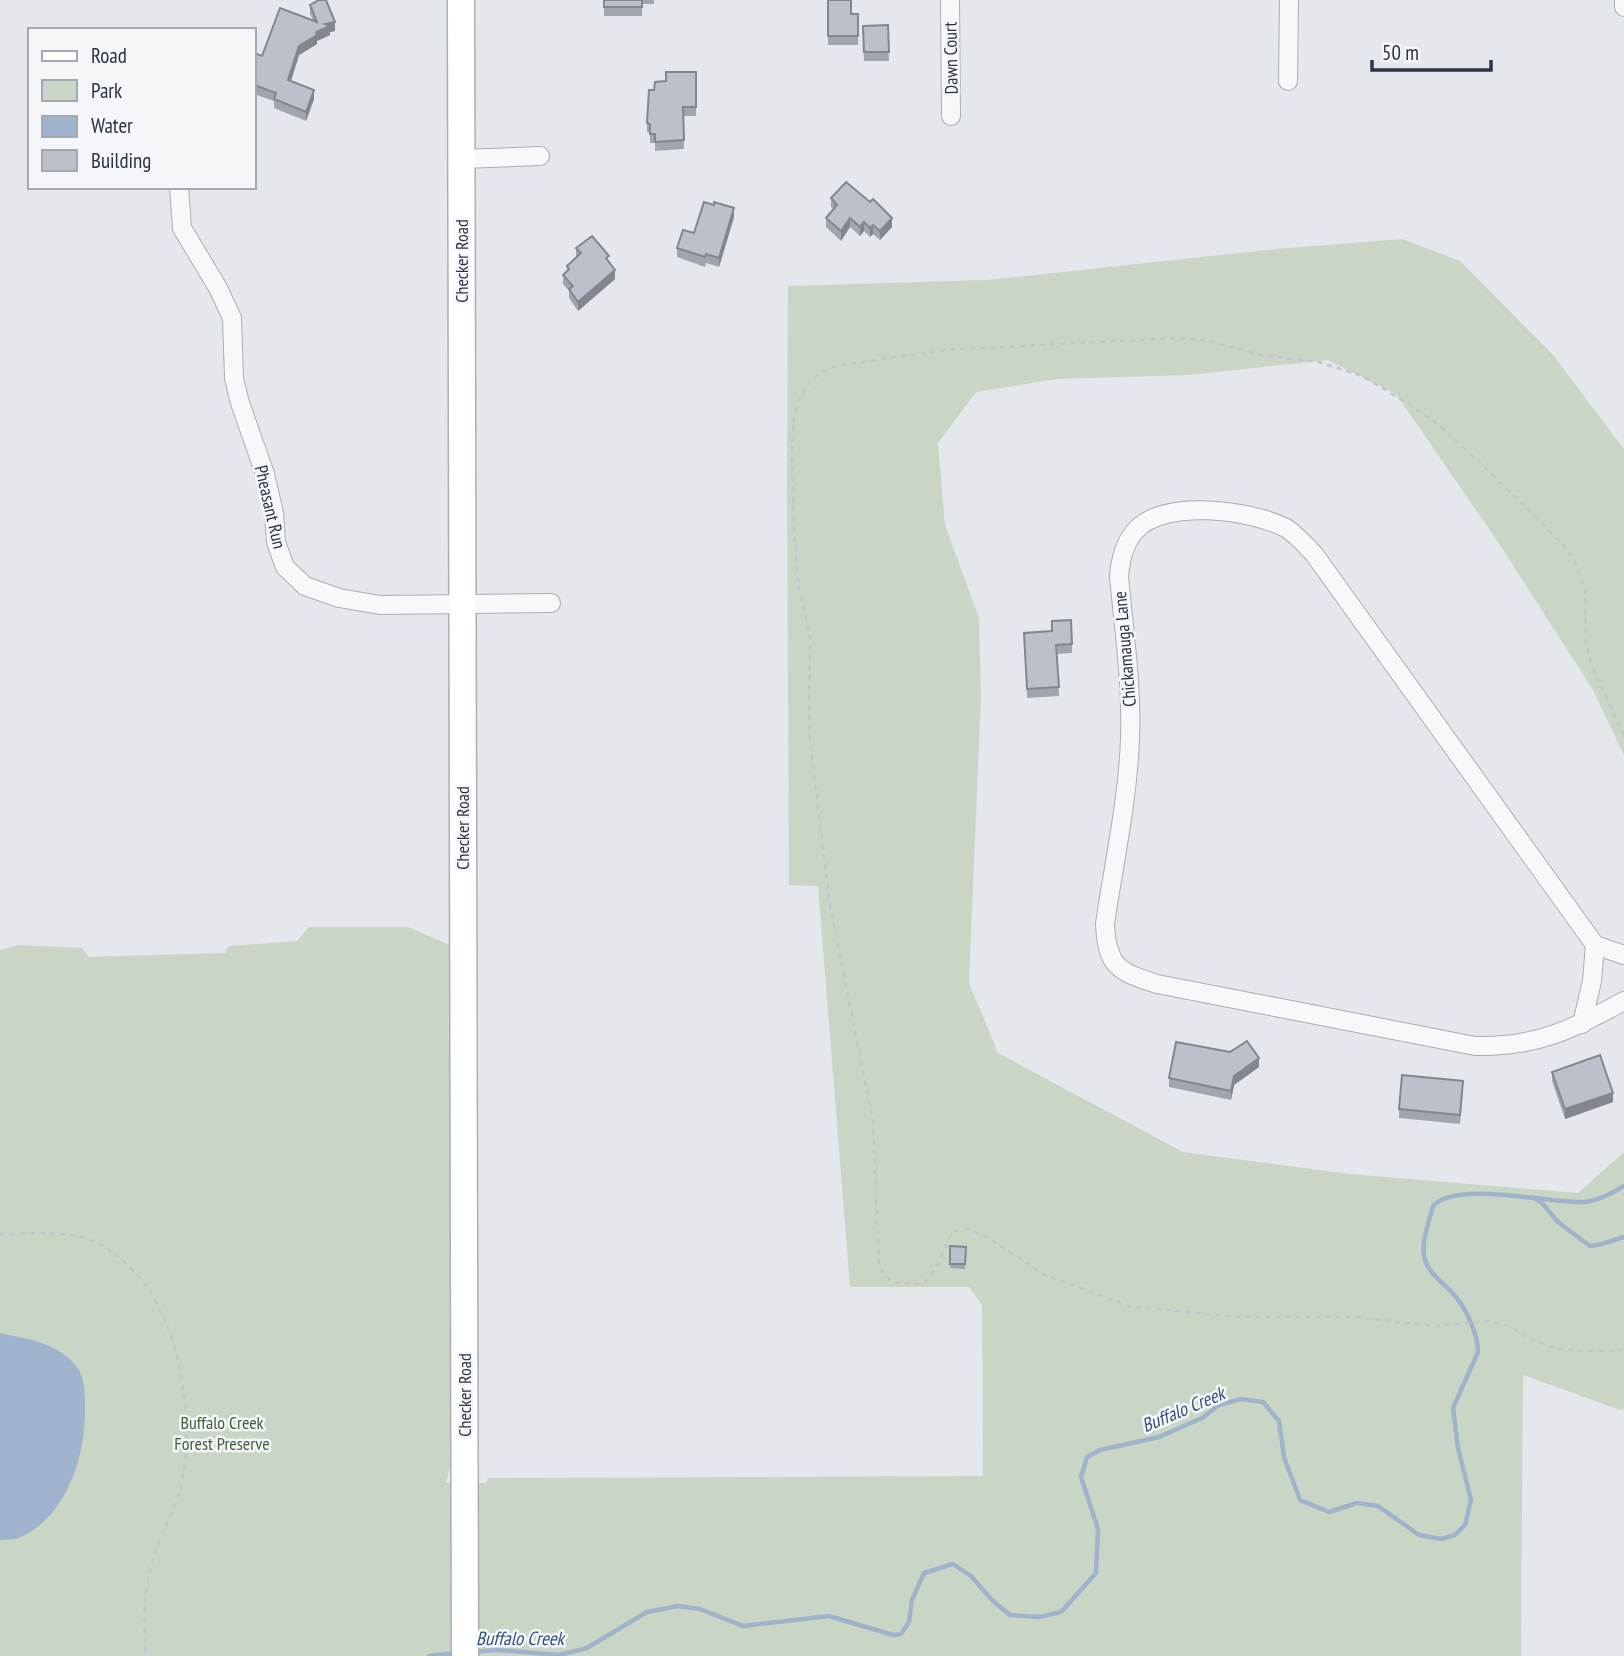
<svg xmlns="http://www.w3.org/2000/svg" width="1624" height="1656" viewBox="0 0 1624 1656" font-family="'PT Sans Narrow',sans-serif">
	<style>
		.green { fill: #c9d6c5 }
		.water { fill: #9fb4cc }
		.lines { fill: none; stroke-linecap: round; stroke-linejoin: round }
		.stream { stroke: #9fb4cc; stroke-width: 4.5 }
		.street-casing { stroke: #a9aeb7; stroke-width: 20 }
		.secondary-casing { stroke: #a9aeb7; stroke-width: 29 }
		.path { stroke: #c2c5cb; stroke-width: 2.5; stroke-dasharray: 5 5; stroke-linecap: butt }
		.street { stroke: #f7f8fa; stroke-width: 18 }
		.secondary { stroke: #fff; stroke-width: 26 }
		.wall { fill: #a1a5ae }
		.shaded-wall { fill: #83868d }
		.building { fill: #bbc0ca; stroke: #83868d; stroke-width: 2 }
		.labels { text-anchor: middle; stroke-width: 5; stroke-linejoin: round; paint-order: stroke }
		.street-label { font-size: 18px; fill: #2b3445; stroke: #f4f6f9 }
		.park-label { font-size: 18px; fill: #3f6138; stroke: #f4f6f9 }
		.water-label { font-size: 19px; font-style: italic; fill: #34527a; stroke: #f4f6f9 }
	</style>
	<rect width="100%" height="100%" fill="#e4e7ec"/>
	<polygon class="green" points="1402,239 1460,261 1553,355 1624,449 1624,755 1593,690 1498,542 1396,394 1328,360 1189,375 1057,379 976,392 938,443 945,525 979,618 981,696 969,983 998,1053 1183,1152 1350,1174 1578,1193 1624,1152 1624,1409 1620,1410 1523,1375 1521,1656 0,1656 0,950 18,945 82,948 89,957 225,953 229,946 297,941 309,927 408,927 452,946 453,1456 446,1483 486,1483 488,1478 983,1476 982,1305 969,1287 850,1287 818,886 789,885 787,483 788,286 987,280 1276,249"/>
	<path class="water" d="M0,1333C28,1339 59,1343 77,1367C85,1377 85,1396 85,1408C86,1455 67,1516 21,1537C15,1540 7,1539 0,1540Z"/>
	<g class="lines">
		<g class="stream">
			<polyline points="1533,1197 1543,1204 1558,1222 1590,1246 1602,1244 1624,1237"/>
			<path d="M472,1652L498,1650L559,1655L587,1648L647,1612L678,1606L700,1609L743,1626L829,1616L893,1635L901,1634L909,1622L912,1600L924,1573L953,1564L971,1576L992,1600L1010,1615L1039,1617L1061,1612L1096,1573L1098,1529L1081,1477L1087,1457L1100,1450L1159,1437L1202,1418L1219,1405L1241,1399L1263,1402L1279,1421L1284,1457L1300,1500L1329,1512L1357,1503L1378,1506L1419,1535L1441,1539L1455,1535L1465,1525L1471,1500L1458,1448L1453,1408L1478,1352C1478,1335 1467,1310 1456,1297C1445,1283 1431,1277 1425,1260C1420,1244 1429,1222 1433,1206C1457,1180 1550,1204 1584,1202C1598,1201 1612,1193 1624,1186"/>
			<polyline points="429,1656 456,1653"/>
		</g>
		<g class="street-casing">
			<g id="street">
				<polyline points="950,0 951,116"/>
				<polyline points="1624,0 1624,7"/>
				<polyline points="1288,81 1289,0"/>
				<polyline points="462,159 540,156"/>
				<polyline points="179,187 182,228 218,288 232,318 234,378 240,403 265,474 274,513 276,542 285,567 305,586 339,598 380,605 551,603"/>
				<path d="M1624,955L1595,945L1314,554C1305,545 1297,535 1286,528C1251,510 1164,498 1135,531C1124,544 1120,561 1119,577C1124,630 1132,685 1130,738C1128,800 1114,862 1105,924C1107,967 1119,972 1157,984L1475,1046C1538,1047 1570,1030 1624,1001"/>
				<polyline points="1582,1024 1592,981 1595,945"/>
			</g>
		</g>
		<g class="secondary-casing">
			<polyline id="secondary" points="461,0 465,1656"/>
		</g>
		<g class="path">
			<polyline points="1624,736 1591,664 1586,643 1585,590 1575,562 1565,547 1528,509 1444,429 1409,404 1362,376 1319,362 1267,356 1204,340 1177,338 945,350 835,366 822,372 812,379 799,399 794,416 792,452 794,530 798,583 810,637 809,731 830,905 873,1121 879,1264 882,1271 892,1282 917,1284 925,1282 937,1267 949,1238 955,1231 968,1229 987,1237 1043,1274 1129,1306 1238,1317 1353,1317 1438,1326 1488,1321 1507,1325 1532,1340 1559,1349 1592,1351 1624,1350"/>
			<path d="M0,1234C31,1234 66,1229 95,1242C172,1278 195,1394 184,1471C180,1502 163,1527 154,1556C143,1589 143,1622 146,1656"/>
		</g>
		<use href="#street" class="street"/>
		<use href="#secondary" class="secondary"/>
	</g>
	<g class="wall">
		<polygon points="604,0 654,0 654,4 642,4 642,16 604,16"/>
		<polygon points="828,0 851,14 858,14 858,45 828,45"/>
		<polygon points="310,5 335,31 330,32 330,35 317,41 317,44 299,55 291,81 314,99 306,121 274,108 274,101 254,94 254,53 262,56 313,20 310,14"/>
		<polygon points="888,25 889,61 864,61 863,26"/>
		<polygon points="696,72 696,116 683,116 684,149 655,151 655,143 650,143 650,133 647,132 647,123 654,90 666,81"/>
		<polygon points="831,198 892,227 880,240 873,234 870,237 864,231 860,236 850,227 841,241 826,227 826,218 834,209 831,207"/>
		<polygon points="734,217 719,267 706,263 705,267 677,257 677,248 694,233"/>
		<polygon points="576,248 609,261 615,279 578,311 569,298 569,291 563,284 563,275 567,271 567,266 576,257"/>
		<polygon points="1024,633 1072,644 1072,653 1057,654 1059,696 1027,698"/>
		<polygon points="1259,1067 1234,1085 1231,1100 1169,1087 1169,1078"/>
		<polygon points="1552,1072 1613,1102 1565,1119 1552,1081"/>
		<polygon points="1463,1090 1460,1124 1399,1118 1399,1109"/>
		<polygon points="950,1246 966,1247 965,1269 950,1268"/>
	</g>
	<g class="shaded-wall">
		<polygon points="335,22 335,31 330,32 330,35 317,41 317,44 299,55 288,90 288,80 299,46 325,24"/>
		<polygon points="314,90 314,99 306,121 306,112"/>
		<polygon points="734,208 734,217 719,267 719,258"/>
		<polygon points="850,218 850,227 841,241 841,231"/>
		<polygon points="892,218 892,227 880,240 880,231"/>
		<polygon points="864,222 864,231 860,236 860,227"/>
		<polygon points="873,225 873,234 870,237 870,228"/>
		<polygon points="615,270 615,279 578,311 578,302"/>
		<polygon points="1259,1058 1259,1067 1234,1085 1231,1100 1231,1091 1234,1076"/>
		<polygon points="1613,1093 1613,1102 1565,1119 1565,1109"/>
	</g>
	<g class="building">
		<polygon points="319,0 326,0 335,22 325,24 330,26 316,32 317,35 299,46 288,80 314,90 306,112 274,99 276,93 254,85 254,53 262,56 280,8 317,22 310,5"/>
		<rect x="604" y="0" width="38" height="7"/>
		<polygon points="828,0 851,0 851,14 858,14 858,36 828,36"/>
		<polygon points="888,25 889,52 864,52 863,26"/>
		<polygon points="666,72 696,72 696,107 683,107 684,140 655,142 655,134 650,134 650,124 647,123 649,90 654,90 655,82 666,81"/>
		<polygon points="846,182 870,202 873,199 892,218 880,231 873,225 870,228 864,222 860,227 850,218 841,231 826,218 837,205 831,198"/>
		<polygon points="704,202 714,205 714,202 734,208 719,258 706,254 705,257 677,248 683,230 694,233"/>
		<polygon points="592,236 609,256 606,258 615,270 578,302 569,289 573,286 563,275 569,269 567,266 581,253 576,248"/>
		<polygon points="1071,620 1072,644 1056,645 1059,687 1027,689 1024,633 1052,631 1052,621"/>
		<polygon points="1247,1041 1259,1058 1234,1076 1231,1091 1169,1078 1176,1042 1230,1052"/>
		<polygon points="1600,1055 1613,1093 1565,1109 1552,1072"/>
		<polygon points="1402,1075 1463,1081 1460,1115 1399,1109"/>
		<polygon points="950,1246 966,1247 965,1264 950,1264"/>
	</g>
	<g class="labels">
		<g class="street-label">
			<text transform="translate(951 58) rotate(-91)" y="6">Dawn Court</text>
			<text transform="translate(462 261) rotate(-90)" y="6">Checker Road</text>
			<text transform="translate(270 507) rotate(77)" y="6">Pheasant Run</text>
			<text transform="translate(1125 649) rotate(-95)" y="6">Chickamauga Lane</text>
			<text transform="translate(463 828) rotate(-90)" y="6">Checker Road</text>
			<text transform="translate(465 1395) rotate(-90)" y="6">Checker Road</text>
		</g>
		<g class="park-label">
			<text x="222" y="1429">Buffalo Creek<tspan x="222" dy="21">Forest Preserve</tspan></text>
		</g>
		<g class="water-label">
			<text transform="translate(1183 1409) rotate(-23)" y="7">Buffalo Creek</text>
			<text x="520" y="1645">Buffalo Creek</text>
		</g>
	</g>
	<rect x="28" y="28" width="228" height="161" fill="#f4f6f9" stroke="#a4a8b1" stroke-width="2"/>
	<rect x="42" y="51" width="35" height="10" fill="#ffffff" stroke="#a4a8b1" stroke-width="2"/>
	<text x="91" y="63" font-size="21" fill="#2b3445">Road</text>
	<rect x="42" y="80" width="35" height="21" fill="#c9d6c5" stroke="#a4a8b1" stroke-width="2"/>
	<text x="91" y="98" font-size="21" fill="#2b3445">Park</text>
	<rect x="42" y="116" width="35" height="21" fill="#9fb4cc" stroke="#a4a8b1" stroke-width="2"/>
	<text x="91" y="133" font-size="21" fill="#2b3445">Water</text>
	<rect x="42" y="150" width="35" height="21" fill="#bbc0ca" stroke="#a4a8b1" stroke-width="2"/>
	<text x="91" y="168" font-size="21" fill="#2b3445">Building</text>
	<path d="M1372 60v10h119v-10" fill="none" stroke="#2b3445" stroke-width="3.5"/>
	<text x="1382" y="60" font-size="21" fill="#2b3445" stroke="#f4f6f9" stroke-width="5" paint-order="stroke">50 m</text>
</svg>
